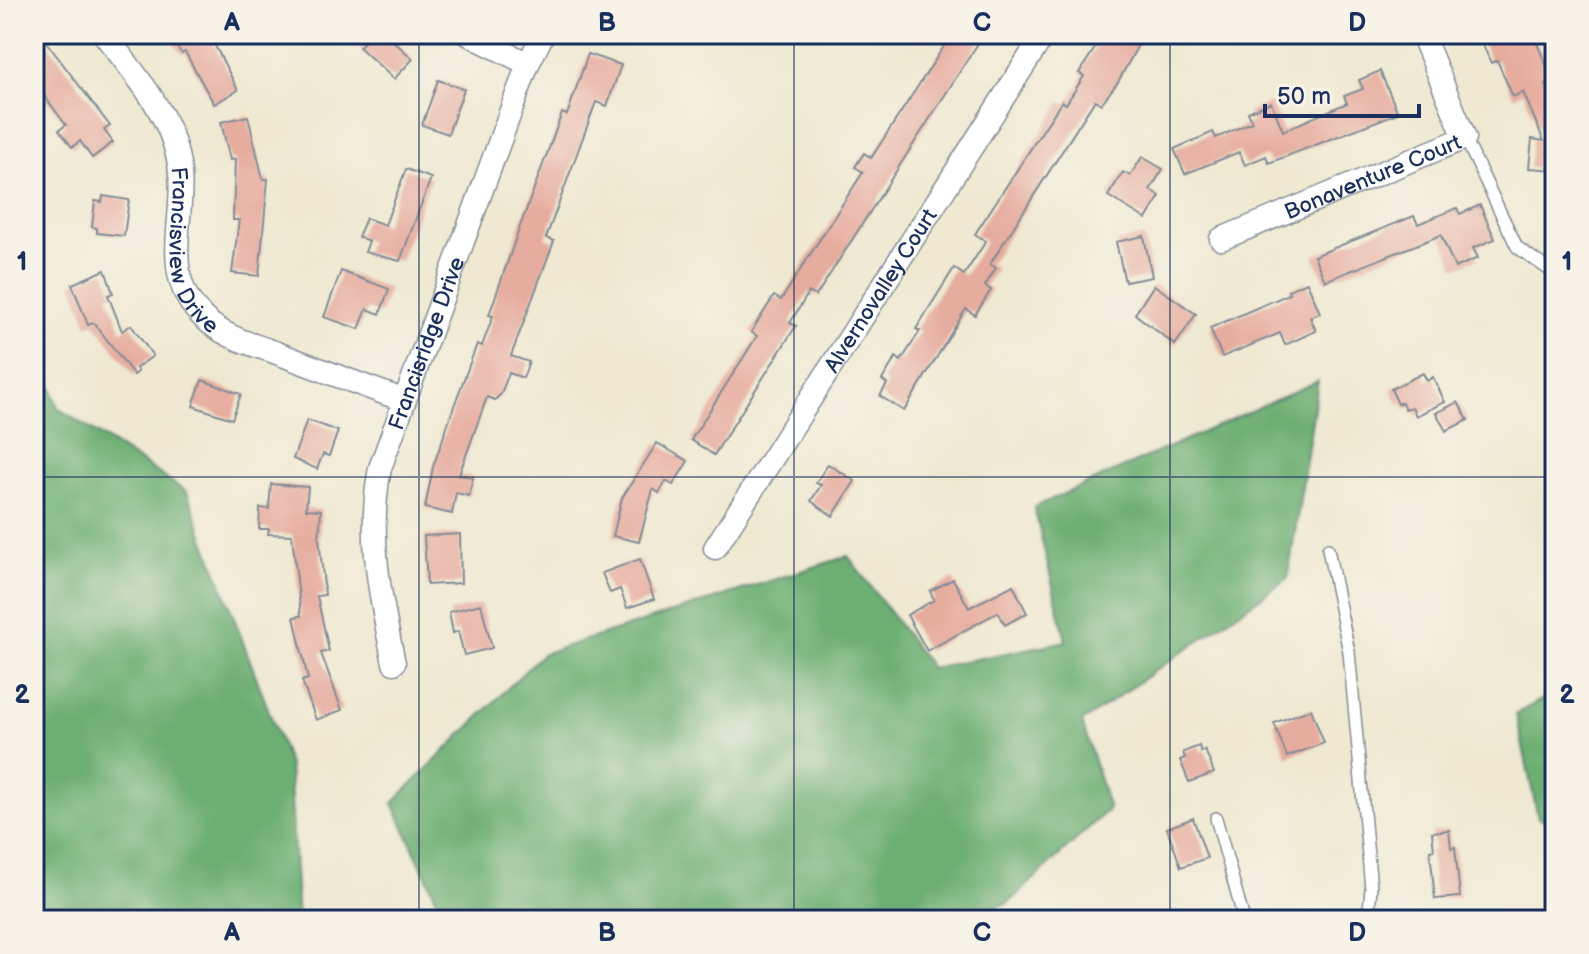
<svg xmlns="http://www.w3.org/2000/svg" width="1589" height="954" viewBox="0 0 1589 954" font-family="'Balsamiq Sans',sans-serif">
	<style>
		.forest { fill: #6daf72; stroke: #446f68; stroke-width: 2 }
		.building { fill: #e6ac9d }
		.lines { fill: none; stroke-linecap: round; stroke-linejoin: round }
		.lane-casing { stroke: #848c97; stroke-width: 14 }
		.street-casing { stroke: #848c97; stroke-width: 25 }
		.lane { stroke: #fff; stroke-width: 11 }
		.street { stroke: #fff; stroke-width: 22 }
		.grid { fill: none; stroke: #1b2f5e; stroke-width: 2; stroke-opacity: 0.55 }
		.labels { text-anchor: middle; stroke-width: 8; stroke-linejoin: round; paint-order: stroke }
		.street-label { font-size: 22px; fill: #1b2f5e; stroke: #f7f3e8 }
		.neatline { fill: none; stroke: #1b2f5e; stroke-width: 3 }
		.grid-label { font-size: 26px; text-anchor: middle; font-weight: bold; fill: #1b2f5e }
	</style>
	<rect width="100%" height="100%" fill="#f7f3e8"/>
	<filter id="ink" filterUnits="userSpaceOnUse"><feTurbulence type="fractalNoise" baseFrequency=".0125" numOctaves="2"/><feDisplacementMap in="SourceGraphic" scale="16" xChannelSelector="R" yChannelSelector="G"/><feConvolveMatrix kernelMatrix="1 2 1 2 8 2 1 2 1" color-interpolation-filters="sRGB"/></filter>
	<filter id="wash" filterUnits="userSpaceOnUse"><feTurbulence type="fractalNoise" baseFrequency=".006" numOctaves="4" result="noise"/><feDisplacementMap in="SourceGraphic" scale="32" xChannelSelector="R" yChannelSelector="G"/><feGaussianBlur stdDeviation="1.8" result="paint"/><feColorMatrix in="noise" values="0 0 0 0 0 0 0 0 0 0 0 0 0 0 0 0 0 1.4 0 .05"/><feComposite in="paint" operator="in"/></filter>
	<g filter="url(#wash)">
		<rect width="100%" height="100%" fill="#eee9d0"/>
		<g class="forest">
			<polygon points="34,334 58,408 187,492 289,765 298,920 34,920"/>
			<polygon points="1318,381 1288,578 1082,722 1109,809 1008,903 955,920 446,920 393,803 542,654 848,556 931,668 1066,641 1034,507"/>
			<polygon points="1555,692 1555,824 1538,818 1516,714"/>
		</g>
		<g id="blocks">
			<g class="building">
				<polygon points="34,34 40,34 110,126 104,130 113,142 92,158 80,141 72,147 59,130 66,125 34,82"/>
				<polygon points="167,34 209,34 238,90 214,104 185,52 182,54"/>
				<polygon points="371,34 386,34 413,59 394,79 359,47"/>
				<polygon points="952,34 984,34 816,296 809,292 790,323 796,326 714,455 691,440 757,336 751,332 774,296 781,300 863,172 855,167 864,153 871,158"/>
				<polygon points="1104,34 1144,34 1118,82 1101,104 1095,100 990,264 996,268 985,286 991,290 975,315 966,309 904,411 880,396 887,384 882,380 896,357 901,361 920,331 916,329 954,268 964,275 986,241 975,234 1062,101 1066,104 1084,76 1079,73"/>
				<polygon points="1478,34 1533,34 1553,81 1546,84 1555,106 1555,170 1529,168 1532,139 1544,141 1523,92 1513,97 1497,60 1491,63"/>
				<polygon points="588,54 621,65 607,106 596,102 546,238 554,241 511,356 529,362 523,378 509,373 501,394 495,400 487,397 459,475 473,477 469,496 456,493 452,514 425,508 433,467 454,406 477,344 482,346 493,316 489,315 519,229 562,113 567,115"/>
				<polygon points="1380,71 1398,113 1269,163 1266,156 1245,165 1239,152 1185,174 1174,149 1213,132 1216,138 1252,122 1248,112 1271,102 1283,131 1347,103 1344,96 1363,89 1359,80"/>
				<polygon points="438,80 464,89 448,134 422,125"/>
				<polygon points="248,116 263,179 268,179 259,276 232,273 239,220 233,220 235,159 230,160 221,122"/>
				<polygon points="1142,157 1163,169 1150,190 1160,196 1146,219 1108,196 1123,172 1130,176"/>
				<polygon points="406,169 431,178 400,261 365,252 369,241 358,237 366,218 385,225"/>
				<polygon points="103,196 129,200 124,236 97,233 97,228 92,227 95,201 102,202"/>
				<polygon points="1480,205 1495,239 1473,248 1478,258 1455,268 1441,235 1325,281 1314,256 1414,216 1418,224 1457,208 1460,214"/>
				<polygon points="1144,236 1152,277 1125,282 1116,242"/>
				<polygon points="105,270 113,293 108,295 122,331 131,325 153,356 136,368 138,372 134,375 94,323 88,325 72,284"/>
				<polygon points="341,271 389,289 380,314 367,309 359,329 324,317"/>
				<polygon points="1307,282 1320,313 1310,317 1316,331 1285,345 1280,333 1222,357 1210,328 1289,294 1288,290"/>
				<polygon points="1154,285 1196,314 1175,345 1135,314"/>
				<polygon points="1423,373 1427,381 1433,377 1445,402 1416,416 1412,407 1405,409 1402,402 1398,404 1391,389"/>
				<polygon points="202,380 241,394 232,419 193,406"/>
				<polygon points="1458,402 1468,420 1446,431 1436,413"/>
				<polygon points="307,420 338,431 329,456 323,454 317,469 293,459"/>
				<polygon points="657,443 688,461 673,485 666,481 659,493 653,489 639,542 613,536 622,498"/>
				<polygon points="828,464 855,481 833,516 811,501 821,485 816,483"/>
				<polygon points="271,484 308,487 306,509 321,510 319,538 325,595 317,596 329,651 321,653 342,710 316,720 302,681 308,679 294,617 301,616 292,535 268,534 269,529 259,529 260,508 269,509"/>
				<polygon points="460,534 461,583 427,585 424,536"/>
				<polygon points="640,559 654,599 627,608 620,589 610,593 602,573"/>
				<polygon points="953,579 969,608 1013,585 1027,613 1005,625 998,612 927,651 907,615 934,600 930,591"/>
				<polygon points="481,604 492,648 464,655 458,631 453,633 449,612"/>
				<polygon points="1311,709 1324,743 1287,757 1274,723"/>
				<polygon points="1199,746 1201,752 1205,750 1214,773 1189,782 1180,760 1185,758 1183,752"/>
				<polygon points="1193,818 1207,858 1181,867 1167,828"/>
				<polygon points="1449,830 1451,848 1455,847 1460,897 1435,899 1430,850 1434,850 1432,832"/>
			</g>
		</g>
	</g>
	<g filter="url(#ink)">
		<use href="#blocks" fill-opacity="0" stroke="#848c97" stroke-width="2"/>
		<g class="lines">
			<g class="lane-casing">
				<g id="lane">
					<polyline points="1465,138 1517,247 1555,274"/>
					<polyline points="1328,549 1349,652 1371,888 1368,920"/>
					<polyline points="1216,818 1244,920"/>
				</g>
			</g>
			<g class="street-casing">
				<g id="street">
					<path id="s1" d="M104,34C133,72 169,111 178,159C190,217 153,280 211,324C230,339 255,345 277,353C319,369 361,385 403,400"/>
					<polyline points="468,34 528,64"/>
					<path id="s2" d="M1221,239L1465,138L1422,34"/>
					<path id="s3" d="M715,548L1044,34"/>
					<path id="s4" d="M394,663C380,596 367,536 380,468L528,64L543,34"/>
				</g>
			</g>
			<use href="#lane" class="lane"/>
			<use href="#street" class="street"/>
		</g>
	</g>
	<path class="grid" d="M419,34V920M794,34V920M1170,34V920M34,477H1555"/>
	<g class="labels">
		<g class="street-label">
			<text dy="8" stroke="none"><textPath href="#s2" startOffset="164">Bonaventure Court</textPath></text>
			<text dy="8" stroke="none"><textPath href="#s1" startOffset="242">Francisview Drive</textPath></text>
			<text dy="8" stroke="none"><textPath href="#s3" startOffset="306">Alvernovalley Court</textPath></text>
			<text dy="8" stroke="none"><textPath href="#s4" startOffset="330">Francisridge Drive</textPath></text>
		</g>
	</g>
	<rect width="1589" height="954" fill="none" stroke="#f7f3e8" stroke-width="88"/>
	<path d="M1265 104v12h154v-12" fill="none" stroke="#1b2f5e" stroke-width="4"/>
	<text x="1277" y="104" font-size="24" fill="#1b2f5e" stroke="#f7f3e8" stroke-width="6" paint-order="stroke">50 m</text>
	<rect x="44" y="44" width="1501" height="866" class="neatline"/>
	<g class="grid-label">
		<text x="232" y="31">A</text>
		<text x="607" y="31">B</text>
		<text x="982" y="31">C</text>
		<text x="1357" y="31">D</text>
		<text x="22" y="270">1</text>
		<text x="1567" y="270">1</text>
		<text x="22" y="703">2</text>
		<text x="1567" y="703">2</text>
		<text x="232" y="941">A</text>
		<text x="607" y="941">B</text>
		<text x="982" y="941">C</text>
		<text x="1357" y="941">D</text>
	</g>
</svg>
